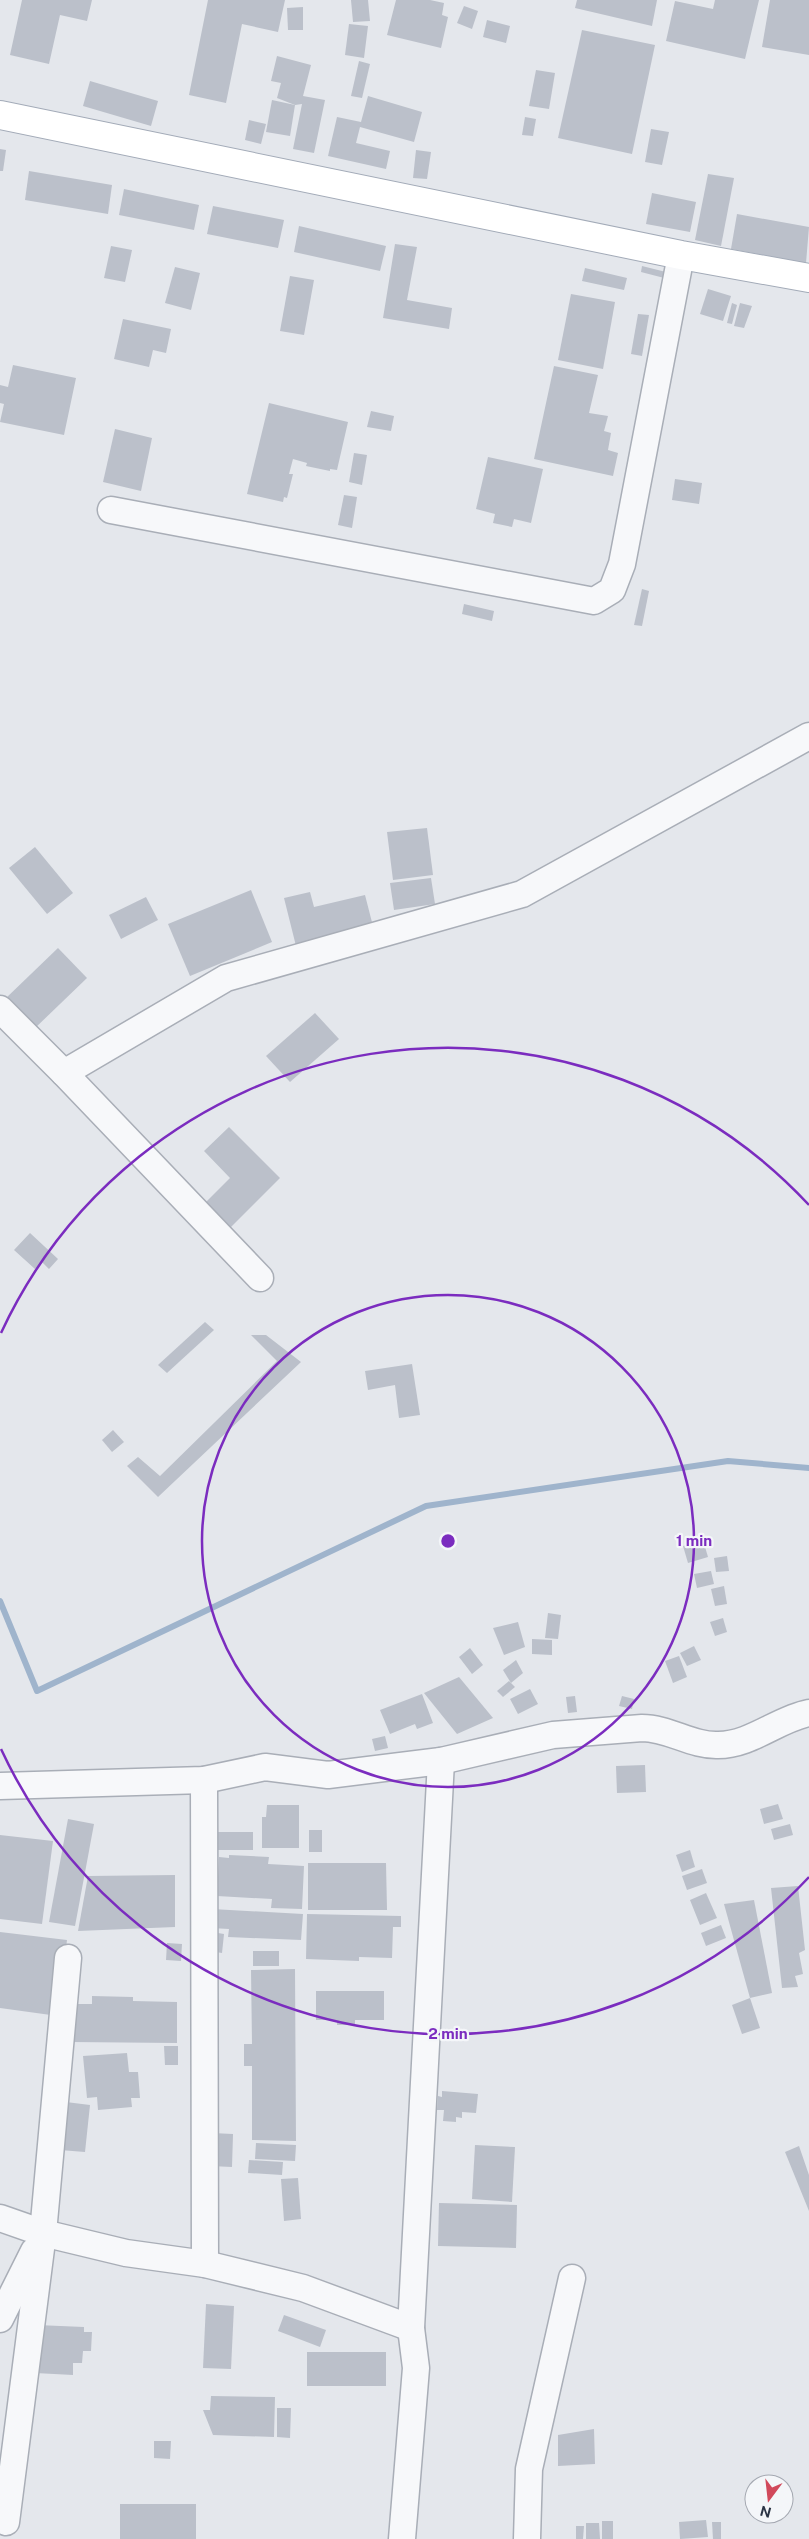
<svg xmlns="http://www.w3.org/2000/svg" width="809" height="2539" viewBox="0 0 809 2539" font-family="'Public Sans',sans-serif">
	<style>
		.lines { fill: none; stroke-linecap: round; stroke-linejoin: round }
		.stream { stroke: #9fb4cc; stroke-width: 6 }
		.building { fill: #bbc0ca }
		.minor-casing { stroke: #a9aeb7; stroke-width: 29 }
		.major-casing { stroke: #a3abb8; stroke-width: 30 }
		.minor { stroke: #f7f8fa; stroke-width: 26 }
		.major { stroke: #fff; stroke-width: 28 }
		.ring { fill: none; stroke: #7b2cbf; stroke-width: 2.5 }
		.centre { fill: #7b2cbf; stroke: #f4f6f9; stroke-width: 2.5 }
		.ring-label { font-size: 15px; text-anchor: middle; font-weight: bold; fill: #7b2cbf; stroke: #f4f6f9; stroke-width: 4.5; stroke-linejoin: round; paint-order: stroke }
	</style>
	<rect width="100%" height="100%" fill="#e4e7ec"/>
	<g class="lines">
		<polyline class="stream" points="0,1601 37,1691 426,1506 728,1461 809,1468"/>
	</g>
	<g class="building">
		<polygon points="22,0 92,0 87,21 60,15 49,64 10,55"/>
		<polygon points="208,0 285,0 278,32 242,24 226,103 189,95"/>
		<polygon points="351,0 368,0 370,21 353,22"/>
		<polygon points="396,0 430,0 444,3 442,15 448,17 441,48 387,35"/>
		<polygon points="577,0 657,0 652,26 575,8"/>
		<polygon points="715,0 759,0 745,59 666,41 675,1 713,9"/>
		<polygon points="770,0 809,0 809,55 762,47"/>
		<polygon points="464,6 478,11 472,29 457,23"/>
		<polygon points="303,7 303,30 288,30 287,8"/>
		<polygon points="487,20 510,26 506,43 483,37"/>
		<polygon points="349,24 368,26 364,58 345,55"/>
		<polygon points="582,30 655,45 632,154 558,138"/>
		<polygon points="277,56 311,65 303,96 325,100 314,153 293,149 302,104 295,105 277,98 281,83 271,81"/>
		<polygon points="359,61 370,64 362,98 351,96"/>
		<polygon points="536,70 555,73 549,109 529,106"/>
		<polygon points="90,81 158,101 151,126 83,106"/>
		<polygon points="368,96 422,112 414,142 360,127 356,143 390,151 386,169 328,156 337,117 361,122"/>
		<polygon points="272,100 295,105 290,136 266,132"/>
		<polygon points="525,117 536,119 533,136 522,135"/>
		<polygon points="249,120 266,124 261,144 245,140"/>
		<polygon points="651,129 669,132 662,165 645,162"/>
		<polygon points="0,149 6,150 3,171 0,171"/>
		<polygon points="416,150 431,152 427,179 413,178"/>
		<polygon points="29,171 112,185 108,214 25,200"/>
		<polygon points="708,174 734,178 721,246 695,240"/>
		<polygon points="124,189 199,205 194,230 119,215"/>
		<polygon points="652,193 696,202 690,232 646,224"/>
		<polygon points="213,206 284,220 278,248 207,234"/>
		<polygon points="737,214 809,227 806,263 731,249"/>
		<polygon points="299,226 386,246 380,271 294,252"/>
		<polygon points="395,244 417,247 407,300 452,308 449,329 383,318"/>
		<polygon points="111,246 132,250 125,282 104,278"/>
		<polygon points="642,266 670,273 668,279 641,272"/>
		<polygon points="175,267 200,273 191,310 165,303"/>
		<polygon points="585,268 627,278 624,290 582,281"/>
		<polygon points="290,276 314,280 304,335 280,331"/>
		<polygon points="708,289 731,296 723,321 700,314"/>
		<polygon points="571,294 615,302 603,369 558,360"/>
		<polygon points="732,303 737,305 732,324 727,323"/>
		<polygon points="740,303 752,306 744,328 734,326"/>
		<polygon points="638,314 649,315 642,356 631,354"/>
		<polygon points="123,319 171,329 166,353 153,350 149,367 114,359"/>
		<polygon points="13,365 76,378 64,435 0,422 4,404 0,403 0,385 8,387"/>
		<polygon points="554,366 598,375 589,413 608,416 604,431 611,433 608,450 618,453 613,476 534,459"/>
		<polygon points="269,403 348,422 337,470 330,469 330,471 306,466 307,463 293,459 289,474 293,474 287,498 284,497 283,502 247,494"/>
		<polygon points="371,411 394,416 391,431 367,427"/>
		<polygon points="115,429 152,438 141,491 103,482"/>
		<polygon points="354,453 367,455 362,485 349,482"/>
		<polygon points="488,457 543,469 531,523 514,519 512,527 493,523 495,514 476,509"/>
		<polygon points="675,479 702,483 699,504 672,500"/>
		<polygon points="344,495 357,497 352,528 338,525"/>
		<polygon points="642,589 649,591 642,626 634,625"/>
		<polygon points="464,604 494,611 492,621 462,614"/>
		<polygon points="427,828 433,875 393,880 387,832"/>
		<polygon points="35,847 73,893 47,914 9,868"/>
		<polygon points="431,878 435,904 394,910 390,883"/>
		<polygon points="251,890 272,942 190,976 168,924"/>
		<polygon points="310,892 314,907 365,895 375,934 298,954 284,898"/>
		<polygon points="146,897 158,920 121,939 109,915"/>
		<polygon points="58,948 87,978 33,1030 4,1000"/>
		<polygon points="315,1013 339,1039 290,1082 266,1056"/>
		<polygon points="229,1127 280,1178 225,1233 200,1208 230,1178 204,1151"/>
		<polygon points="30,1233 58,1259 49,1269 42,1262 35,1269 14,1250"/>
		<polygon points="205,1322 214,1330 167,1373 158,1365"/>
		<polygon points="251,1335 266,1335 301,1362 158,1497 127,1466 138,1457 160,1476 277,1361"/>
		<polygon points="412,1364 420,1415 399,1418 395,1385 368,1390 365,1371"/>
		<polygon points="113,1430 124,1442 112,1452 102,1440"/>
		<polygon points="703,1540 708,1557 688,1563 683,1546"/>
		<polygon points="727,1556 729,1571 716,1572 714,1558"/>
		<polygon points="711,1571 714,1584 697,1588 694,1574"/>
		<polygon points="724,1586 727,1604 715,1606 711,1589"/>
		<polygon points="548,1613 561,1615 558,1639 545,1638"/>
		<polygon points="723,1618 727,1632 715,1636 710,1622"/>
		<polygon points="518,1622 525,1647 504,1655 493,1628"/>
		<polygon points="532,1639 552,1640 552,1655 532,1654"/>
		<polygon points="694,1646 701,1660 687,1666 680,1653"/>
		<polygon points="470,1648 483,1665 472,1674 459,1657"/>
		<polygon points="679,1656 687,1677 673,1683 665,1661"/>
		<polygon points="516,1660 523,1673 511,1683 503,1670"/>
		<polygon points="459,1677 493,1718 457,1734 424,1693"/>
		<polygon points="509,1681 515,1687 503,1697 497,1691"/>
		<polygon points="530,1689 538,1704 518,1714 510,1699"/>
		<polygon points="422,1694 433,1723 417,1729 415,1724 390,1734 380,1710"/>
		<polygon points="575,1696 577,1712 568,1713 566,1697"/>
		<polygon points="622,1696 634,1699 632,1709 619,1706"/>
		<polygon points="385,1736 388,1748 375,1751 372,1739"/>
		<polygon points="645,1765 646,1792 617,1793 616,1766"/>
		<polygon points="778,1804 783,1819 764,1824 760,1809"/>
		<polygon points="267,1805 299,1805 299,1848 262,1848 262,1817 266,1817"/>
		<polygon points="68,1819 94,1824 75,1926 49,1922"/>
		<polygon points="790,1824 793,1835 774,1840 771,1829"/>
		<rect x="309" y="1830" width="13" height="22"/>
		<rect x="213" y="1832" width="40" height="18"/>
		<polygon points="0,1835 53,1841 42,1924 0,1919"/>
		<polygon points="690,1850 695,1867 682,1872 676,1855"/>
		<polygon points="229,1855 269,1857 268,1864 304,1866 302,1909 271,1908 272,1899 217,1896 219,1857 229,1858"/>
		<polygon points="308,1863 386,1863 387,1910 308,1910"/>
		<polygon points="702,1869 707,1883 687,1890 682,1876"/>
		<polygon points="175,1875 175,1927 78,1931 88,1876"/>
		<polygon points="798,1886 805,1950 799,1953 803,1974 795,1976 798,1987 782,1988 771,1888"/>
		<polygon points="706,1893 717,1918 700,1925 690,1900"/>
		<polygon points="754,1900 772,1993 750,1998 724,1904"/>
		<polygon points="212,1909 303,1914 301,1940 228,1937 229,1929 211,1928"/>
		<polygon points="307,1914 401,1916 401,1927 393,1927 392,1958 359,1957 359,1961 306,1959"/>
		<polygon points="721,1925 726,1938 706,1946 701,1933"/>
		<polygon points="0,1932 67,1940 58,2016 0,2008"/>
		<polygon points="212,1932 224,1934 222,1953 210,1951"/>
		<polygon points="167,1943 182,1944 181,1961 166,1960"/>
		<rect x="253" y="1951" width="26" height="15"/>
		<polygon points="295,1969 296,2141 252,2140 252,2066 244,2066 244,2044 252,2044 251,1970"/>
		<polygon points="316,1991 384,1991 384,2020 355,2020 355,2025 337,2025 337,2020 316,2020"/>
		<polygon points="92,1996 133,1997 133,2001 177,2002 177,2043 70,2042 70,2004 92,2004"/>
		<polygon points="750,1998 760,2028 742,2034 732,2005"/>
		<polygon points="164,2046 178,2046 178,2065 165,2065"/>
		<polygon points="127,2053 129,2072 138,2072 140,2098 131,2098 132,2107 98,2110 97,2097 87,2098 83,2056"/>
		<polygon points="442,2091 478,2094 476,2113 462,2112 462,2118 456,2117 456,2122 443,2121 444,2110 437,2110 438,2096 442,2097"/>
		<polygon points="66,2102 90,2105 85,2152 60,2150"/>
		<polygon points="212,2133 233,2134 232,2167 211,2166"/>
		<polygon points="256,2143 296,2145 295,2161 255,2159"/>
		<polygon points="475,2145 515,2147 512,2202 472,2199"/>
		<polygon points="799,2146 809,2175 809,2211 785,2152"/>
		<polygon points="249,2160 283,2162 282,2175 248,2173"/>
		<polygon points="298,2178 301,2219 284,2221 281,2179"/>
		<polygon points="439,2203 517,2205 516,2248 438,2246"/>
		<polygon points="206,2304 234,2306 231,2369 203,2368"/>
		<polygon points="284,2315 326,2330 320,2347 278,2331"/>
		<polygon points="37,2325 84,2327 84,2332 92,2332 91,2351 83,2351 82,2363 73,2363 73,2375 35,2373"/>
		<rect x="307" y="2352" width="79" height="34"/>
		<polygon points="211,2396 275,2397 274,2437 213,2435 203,2410 210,2410"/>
		<polygon points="277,2408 291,2408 290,2438 277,2437"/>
		<polygon points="594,2429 595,2464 558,2466 558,2435"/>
		<polygon points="154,2441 171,2441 170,2459 154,2458"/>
		<rect x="120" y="2504" width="76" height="35"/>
		<polygon points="706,2520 708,2537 680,2539 679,2522"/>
		<rect x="602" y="2521" width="11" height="18"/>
		<polygon points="712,2522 721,2522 721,2539 713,2539"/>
		<polygon points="586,2523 599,2523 600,2539 586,2539"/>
		<polygon points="576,2526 584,2526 583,2539 576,2539"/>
	</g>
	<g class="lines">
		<g class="minor-casing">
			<g id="minor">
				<polyline points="111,510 594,601 612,590 622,564 681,255"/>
				<polyline points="0,1009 64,1073 260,1278"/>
				<polyline points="64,1073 226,978 522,894 809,736"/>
				<polyline points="204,1780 205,2264"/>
				<path d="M0,1786L204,1780L265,1767L328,1775L441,1761L553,1735L642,1728C669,1728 692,1746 718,1745C751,1745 778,1719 809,1713"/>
				<polyline points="0,2218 43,2233 126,2253 205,2264 303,2288 411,2328"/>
				<polyline points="0,2319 34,2251"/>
				<polyline points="6,2522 43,2233 68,1958"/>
				<polyline points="402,2539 416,2368 411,2328 441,1761"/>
				<polyline points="527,2539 529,2469 572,2278"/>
			</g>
		</g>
		<g class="major-casing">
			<polyline id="major" points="0,115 681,255 809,278"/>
		</g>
		<use href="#minor" class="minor"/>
		<use href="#major" class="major"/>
	</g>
	<g class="ring">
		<circle cx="448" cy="1541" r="246"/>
		<path d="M809 1877A493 493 0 0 1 1 1749M1 1333A493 493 0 0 1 809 1205"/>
	</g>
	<circle cx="448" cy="1541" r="8" class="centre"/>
	<g class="ring-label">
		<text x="694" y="1546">1 min</text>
		<text x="448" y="2039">2 min</text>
	</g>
	<g transform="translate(769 2499) rotate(195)"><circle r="24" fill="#f4f6f9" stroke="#a4a8b1"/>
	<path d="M0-4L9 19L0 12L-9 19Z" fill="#d1495b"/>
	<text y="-8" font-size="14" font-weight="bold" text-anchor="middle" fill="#2b3445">N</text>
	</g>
</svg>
